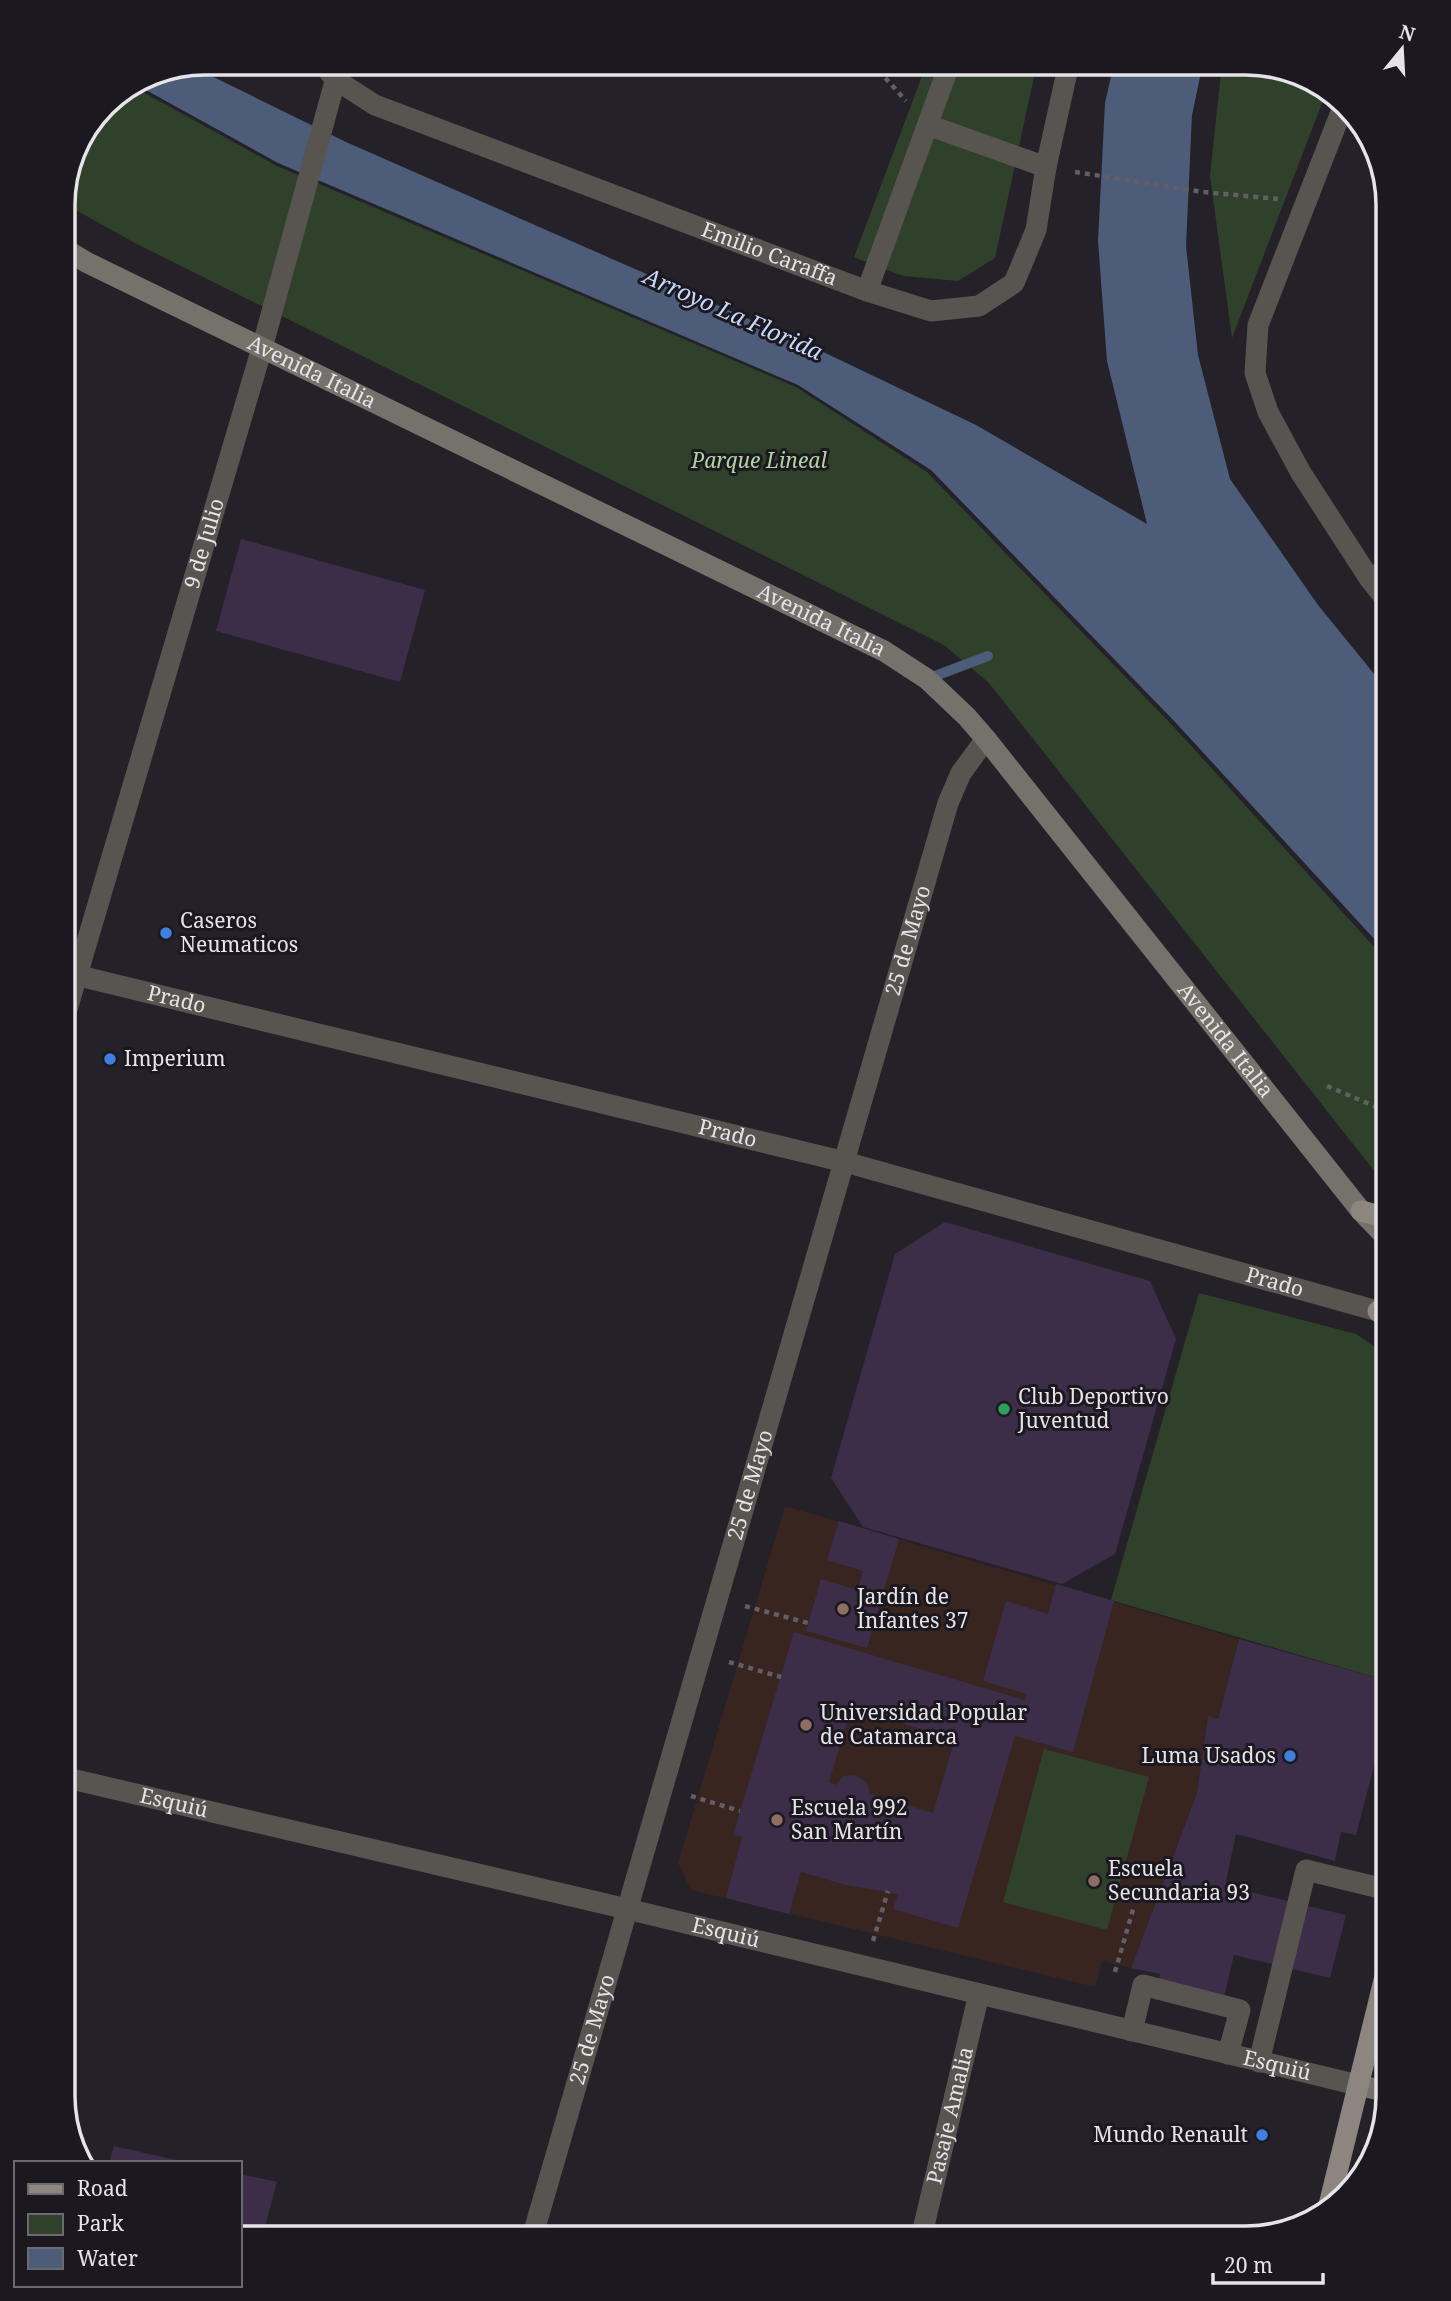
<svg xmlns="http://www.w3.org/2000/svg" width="1451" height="2301" viewBox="0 0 1451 2301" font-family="'Noto Serif',serif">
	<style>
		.education { fill: #382520 }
		.green { fill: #30412b }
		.water { fill: #4d5c79 }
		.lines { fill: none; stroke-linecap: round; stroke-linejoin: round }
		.stream { stroke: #4d5c79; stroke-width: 10 }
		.building { fill: #3c2d49; fill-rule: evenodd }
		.path { stroke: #625e65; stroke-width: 4.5; stroke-dasharray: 5 5; stroke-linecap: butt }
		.lane { stroke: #585551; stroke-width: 21 }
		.street { stroke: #585551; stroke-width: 21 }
		.secondary { stroke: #75716b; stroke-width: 21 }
		.primary { stroke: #8c867e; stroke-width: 21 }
		.shop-dot { fill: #3f7fe0; stroke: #1c1820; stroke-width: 2.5 }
		.leisure-dot { fill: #2e9e5b; stroke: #1c1820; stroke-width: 2.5 }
		.education-dot { fill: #8d6e63; stroke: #1c1820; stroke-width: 2.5 }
		.labels { text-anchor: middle; stroke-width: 6; stroke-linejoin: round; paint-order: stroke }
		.street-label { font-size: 21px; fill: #e6e3e9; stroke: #1c1820 }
		.park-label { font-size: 21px; font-style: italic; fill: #afd6a2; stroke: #1c1820 }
		.poi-label { font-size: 21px; fill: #e6e3e9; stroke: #1c1820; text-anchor: start }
		.water-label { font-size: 23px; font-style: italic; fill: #c6d7f8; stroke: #1c1820 }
		.rim { fill: none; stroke: #e6e3e9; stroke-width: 3.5 }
	</style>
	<rect width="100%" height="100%" fill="#252129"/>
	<polygon class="education" points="785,1506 1239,1639 1218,1719 1208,1717 1197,1793 1131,1968 1102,1961 1095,1987 691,1890 678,1863"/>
	<g class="green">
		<polygon points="927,63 1037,63 995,258 958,281 903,276 854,257"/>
		<polygon points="1222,63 1255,63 1327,90 1232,338 1210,176"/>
		<polygon points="132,86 277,166 796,387 927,472 1173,726 1388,962 1388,1183 1376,1173 989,683 944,645 137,244 63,203 78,143 105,104"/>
		<polygon points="1199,1293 1356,1334 1388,1356 1388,1681 1111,1600"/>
		<polygon points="1044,1749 1149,1777 1107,1930 1003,1902"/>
	</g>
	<polygon class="water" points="1114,63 1203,63 1192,115 1186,246 1198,355 1230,479 1318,605 1388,691 1388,954 1176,723 931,470 798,385 278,163 135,84 151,74 191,66 346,142 817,349 976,425 1147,524 1107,361 1098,241 1105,103"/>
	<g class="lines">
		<polyline class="stream" points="927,679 988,656"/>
	</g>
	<g class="building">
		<polygon points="241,539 425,590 400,682 216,631"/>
		<polygon points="945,1222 1150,1281 1176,1339 1115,1554 1062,1584 863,1527 831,1478 895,1254"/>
		<polygon points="839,1521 899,1539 867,1648 806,1631 821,1579 858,1590 863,1571 827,1560"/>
		<path d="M1056,1584L1114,1601L1073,1752L1015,1736L958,1928L893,1909L898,1894L846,1885L801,1872L789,1914L726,1898L742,1837L733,1835L794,1632L1025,1700L1027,1694L983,1681L1006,1601L1048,1614ZM851,1708L955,1739L933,1813L870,1794L867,1783L856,1775L843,1776L836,1785L829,1782Z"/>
		<polygon points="1239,1639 1388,1681 1388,1713 1356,1835 1341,1832 1335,1861 1236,1834 1225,1886 1346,1915 1330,1978 1234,1955 1220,2014 1154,1999 1160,1974 1131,1968 1197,1793 1208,1716 1218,1719"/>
		<polygon points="114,2146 185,2162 185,2163 109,2163"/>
		<polygon points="240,2174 277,2182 262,2238 240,2238"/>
	</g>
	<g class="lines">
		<g class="path">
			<polyline points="872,63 906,101"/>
			<polyline points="1075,172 1203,192 1278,199"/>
			<polyline points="1327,1086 1388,1112"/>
			<polyline points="745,1606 808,1623"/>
			<polyline points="729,1662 781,1677"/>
			<polyline points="691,1796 740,1811"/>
			<polyline points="873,1941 888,1891"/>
			<polyline points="1115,1972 1134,1906"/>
		</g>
		<g class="lane">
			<polyline points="928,125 1046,167"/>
			<polyline points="867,291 950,63"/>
			<polyline points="1369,578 1388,570"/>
			<polyline points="1132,2031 1143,1985 1240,2010 1228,2054"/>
			<polyline points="1259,2062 1306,1870 1388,1890"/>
		</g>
		<g class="street">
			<path id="s1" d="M322,63L336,80L375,105L867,291L931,311L979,306L1014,283L1036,230L1046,167L1069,63"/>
			<polyline points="1343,107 1258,325 1255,373 1268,412 1301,473 1369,578 1388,602"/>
			<path id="s2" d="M63,972L845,1162L1388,1314"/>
			<path id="s3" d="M63,1023L262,348L340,63"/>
			<path id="s4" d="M63,1777L627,1909L1358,2085"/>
			<path id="s5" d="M532,2238L948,803L961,773L986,739"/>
			<path id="s6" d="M921,2238L979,1994"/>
		</g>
		<g class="secondary">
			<path id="s7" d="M63,248L86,262L884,651L927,679L967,717L986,739L1361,1211L1388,1239"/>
			<polyline points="1358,2085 1388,2092"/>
		</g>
		<g class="primary">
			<polyline points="1361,1211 1388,1218"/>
			<polyline points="1378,1311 1388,1319"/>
			<polyline points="1329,2205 1388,1964"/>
		</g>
	</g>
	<g class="shop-dot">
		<circle cx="166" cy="933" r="7"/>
		<circle cx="110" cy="1059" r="7"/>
		<circle cx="1290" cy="1756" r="7"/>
		<circle cx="1262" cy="2135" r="7"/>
	</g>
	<circle class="leisure-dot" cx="1004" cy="1409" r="7"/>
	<g class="education-dot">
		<circle cx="843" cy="1609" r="7"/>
		<circle cx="806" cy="1725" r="7"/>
		<circle cx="777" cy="1820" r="7"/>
		<circle cx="1094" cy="1881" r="7"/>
	</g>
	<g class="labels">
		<g class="street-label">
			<text dy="7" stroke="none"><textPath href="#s1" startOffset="490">Emilio Caraffa</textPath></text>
			<text dy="7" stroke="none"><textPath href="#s7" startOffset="278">Avenida Italia</textPath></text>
			<text dy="7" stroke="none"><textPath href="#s3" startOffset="500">9 de Julio</textPath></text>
			<text dy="7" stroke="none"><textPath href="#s7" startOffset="845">Avenida Italia</textPath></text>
			<text dy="7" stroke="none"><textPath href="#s5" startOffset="1351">25 de Mayo</textPath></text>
			<text dy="7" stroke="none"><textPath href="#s2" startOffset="117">Prado</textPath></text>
			<text dy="7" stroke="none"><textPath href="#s7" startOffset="1435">Avenida Italia</textPath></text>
			<text dy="7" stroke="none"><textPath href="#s2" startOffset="684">Prado</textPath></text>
			<text dy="7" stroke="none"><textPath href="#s2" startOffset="1251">Prado</textPath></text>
			<text dy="7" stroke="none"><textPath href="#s5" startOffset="784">25 de Mayo</textPath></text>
			<text dy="7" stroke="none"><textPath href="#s4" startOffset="114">Esquiú</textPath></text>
			<text dy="7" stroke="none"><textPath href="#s4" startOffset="681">Esquiú</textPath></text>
			<text dy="7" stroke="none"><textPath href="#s5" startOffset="217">25 de Mayo</textPath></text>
			<text dy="7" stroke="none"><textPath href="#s4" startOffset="1248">Esquiú</textPath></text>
			<text dy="7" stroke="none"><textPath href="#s6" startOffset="126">Pasaje Amalia</textPath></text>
		</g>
		<g class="park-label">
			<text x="759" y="468">Parque Lineal</text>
		</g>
		<g class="poi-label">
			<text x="180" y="928">Caseros<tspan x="180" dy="24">Neumaticos</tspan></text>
			<text x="124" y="1066">Imperium</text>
			<text x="1018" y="1404">Club Deportivo<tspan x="1018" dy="24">Juventud</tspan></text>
			<text x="857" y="1604">Jardín de<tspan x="857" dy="24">Infantes 37</tspan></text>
			<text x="820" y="1720">Universidad Popular<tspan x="820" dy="24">de Catamarca</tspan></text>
			<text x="1276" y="1763" text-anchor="end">Luma Usados</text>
			<text x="791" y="1815">Escuela 992<tspan x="791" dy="24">San Martín</tspan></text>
			<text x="1108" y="1876">Escuela<tspan x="1108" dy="24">Secundaria 93</tspan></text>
			<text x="1248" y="2142" text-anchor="end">Mundo Renault</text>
		</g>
		<g class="water-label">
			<text transform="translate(733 314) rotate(24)" y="8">Arroyo La Florida</text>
		</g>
	</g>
	<path d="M0 0H1451V2301H0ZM205 75H1246A130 130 0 0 1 1376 205V2096A130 130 0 0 1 1246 2226H205A130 130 0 0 1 75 2096V205A130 130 0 0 1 205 75Z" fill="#1c1820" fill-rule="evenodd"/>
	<path class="rim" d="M205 75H1246A130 130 0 0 1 1376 205V2096A130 130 0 0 1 1246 2226H205A130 130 0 0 1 75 2096V205A130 130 0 0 1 205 75Z"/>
	<rect x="14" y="2161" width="228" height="126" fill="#1c1820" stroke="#6d6970" stroke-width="2"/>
	<rect x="28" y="2184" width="35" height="10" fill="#8c867e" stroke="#6d6970" stroke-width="2"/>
	<text x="77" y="2196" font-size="21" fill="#e6e3e9">Road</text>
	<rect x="28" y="2214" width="35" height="21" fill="#30412b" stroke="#6d6970" stroke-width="2"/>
	<text x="77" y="2231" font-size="21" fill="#e6e3e9">Park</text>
	<rect x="28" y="2248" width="35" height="21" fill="#4d5c79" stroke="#6d6970" stroke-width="2"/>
	<text x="77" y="2266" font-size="21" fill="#e6e3e9">Water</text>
	<g transform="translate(1402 49) rotate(18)" stroke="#1c1820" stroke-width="5" paint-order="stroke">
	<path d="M0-5L12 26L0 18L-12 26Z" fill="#e6e3e9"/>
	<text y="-10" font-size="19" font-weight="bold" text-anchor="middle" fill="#e6e3e9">N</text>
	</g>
	<path d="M1213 2273v10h110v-10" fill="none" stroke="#e6e3e9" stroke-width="3.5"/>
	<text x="1224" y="2273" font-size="21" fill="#e6e3e9" stroke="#1c1820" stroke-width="5" paint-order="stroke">20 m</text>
</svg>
